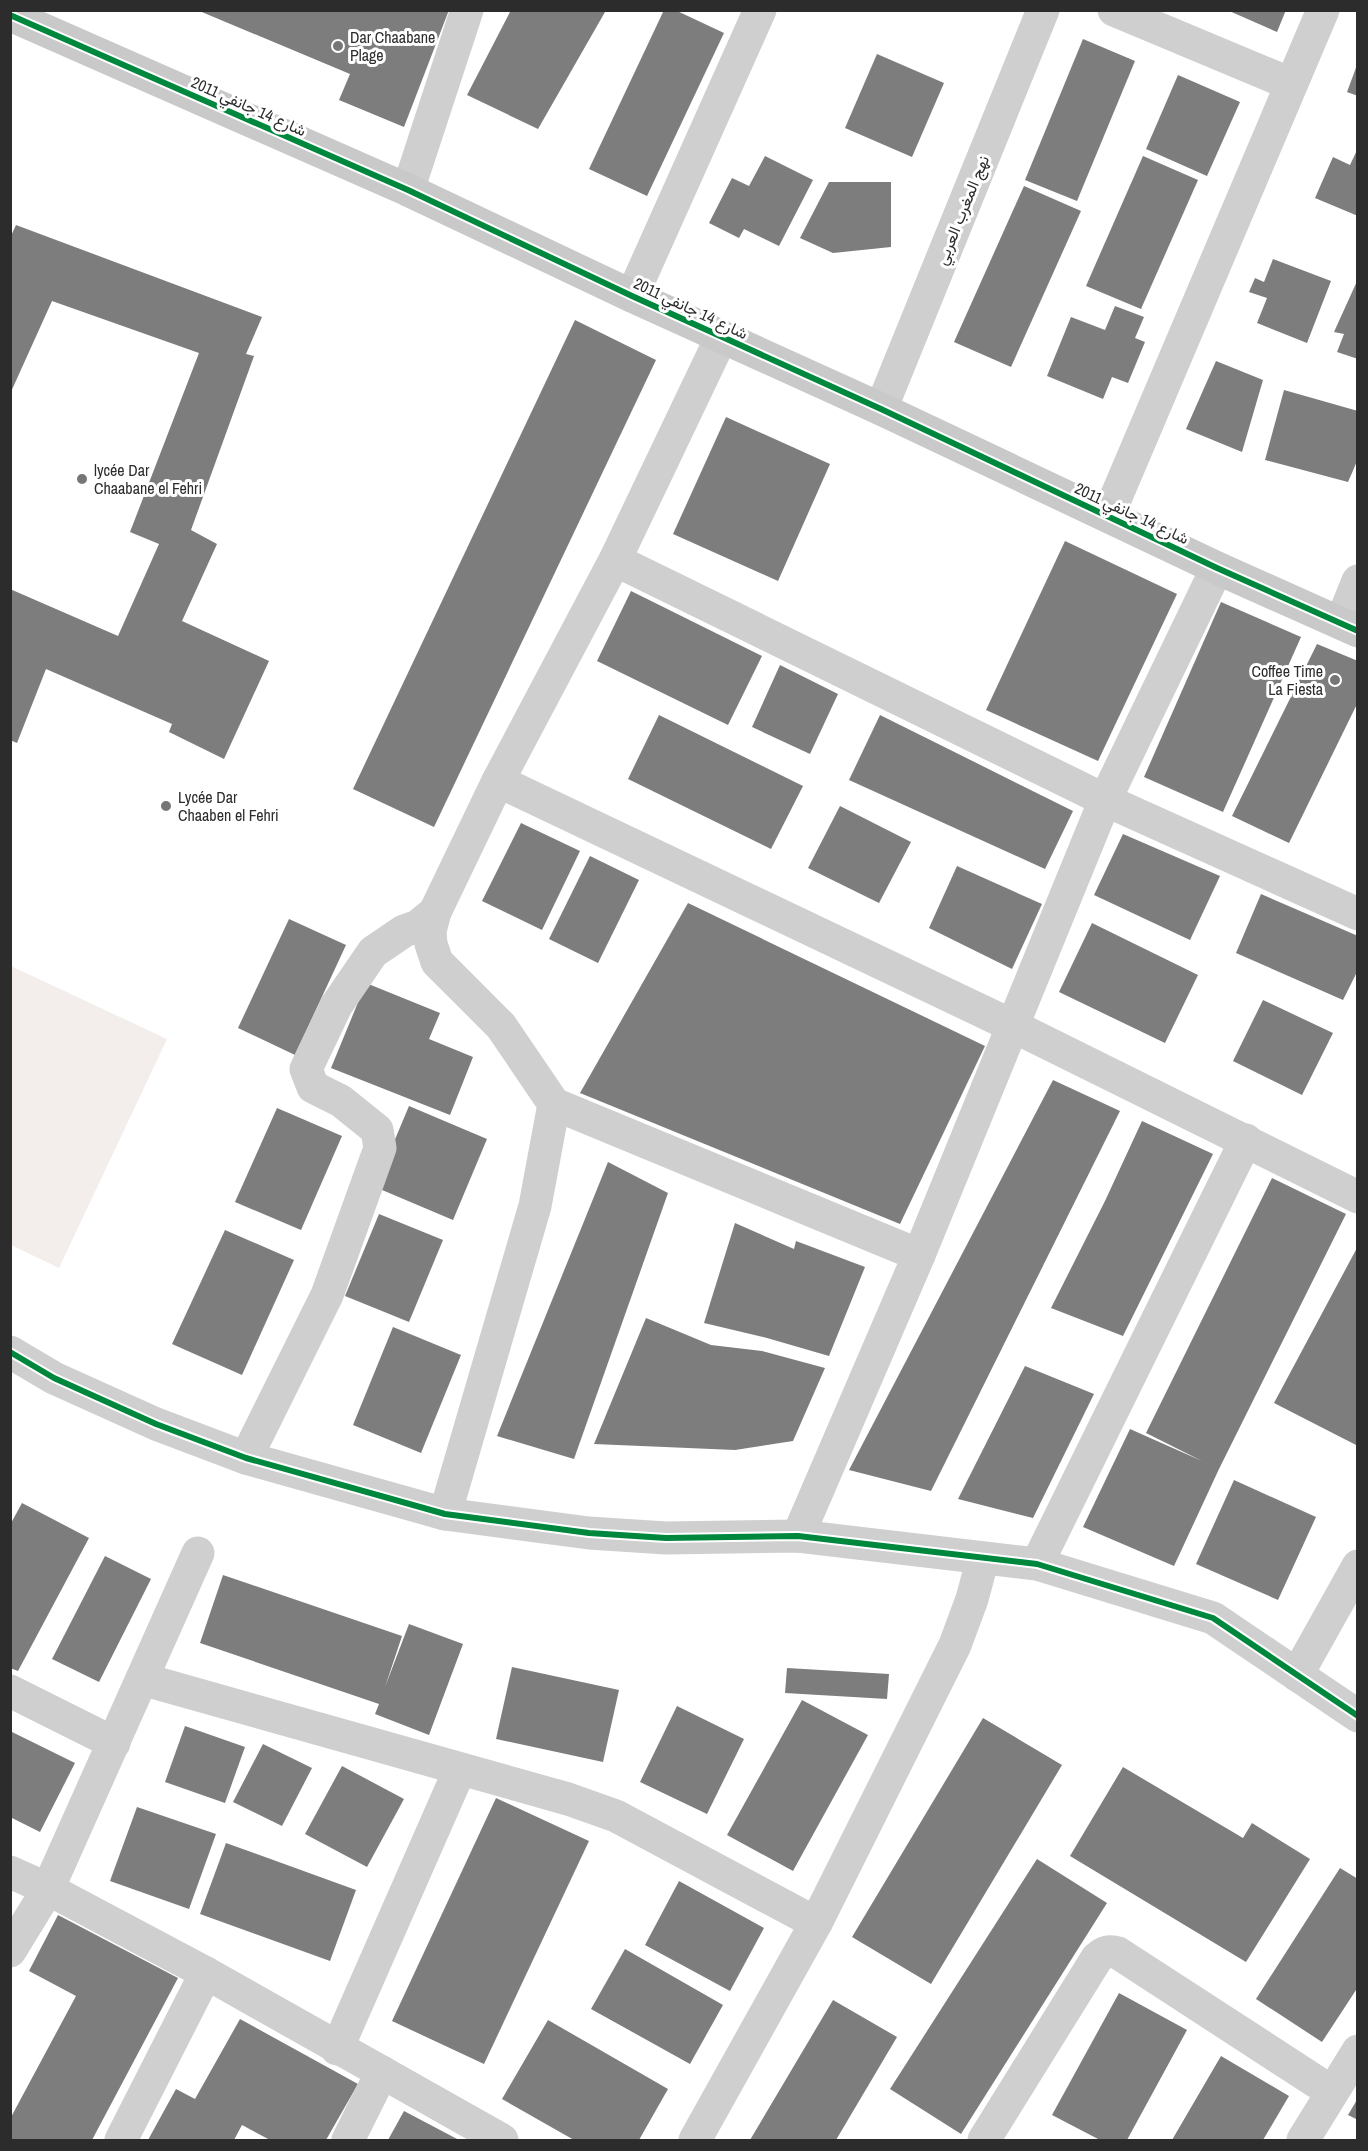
<svg xmlns="http://www.w3.org/2000/svg" width="1368" height="2151" viewBox="0 0 1368 2151" font-family="'Archivo Narrow',Vazirmatn,sans-serif">
	<style>
		.green { fill: #f3eeeb }
		.building { fill: #7d7d7d }
		.lines { fill: none; stroke-linecap: round; stroke-linejoin: round }
		.street { stroke: #cfcfcf; stroke-width: 33 }
		.secondary { stroke: #c9c9c9; stroke-width: 33 }
		.cycleway-casing { stroke: #fff; stroke-width: 10 }
		.cycleway { stroke: #00873e; stroke-width: 6 }
		.poi-dot { fill: #767676; stroke: #fff; stroke-width: 2 }
		.labels { text-anchor: middle; stroke-width: 6; stroke-linejoin: round; paint-order: stroke }
		.poi-label { font-size: 16px; fill: #2c2c2c; stroke: #fff; text-anchor: start }
		.street-label { font-size: 16px; fill: #2c2c2c; stroke: #fff }
	</style>
	<rect width="100%" height="100%" fill="#fff"/>
	<polygon class="green" points="11,966 167,1039 59,1268 11,1245"/>
	<g class="building">
		<polygon points="197,10 449,10 404,127 339,100 350,74"/>
		<polygon points="511,10 605,12 538,129 467,95"/>
		<polygon points="664,10 675,10 724,33 647,196 589,169"/>
		<polygon points="1227,10 1286,10 1277,32"/>
		<polygon points="1083,39 1135,61 1077,201 1025,180"/>
		<polygon points="877,54 944,83 912,157 845,128"/>
		<polygon points="1357,65 1358,65 1358,96 1347,92"/>
		<polygon points="1178,75 1240,102 1207,176 1146,149"/>
		<polygon points="1358,148 1358,216 1315,198 1333,157 1350,165"/>
		<polygon points="765,156 813,180 779,246 744,229 739,238 709,223 732,178 749,186"/>
		<polygon points="1143,156 1198,180 1141,309 1086,286"/>
		<polygon points="829,182 891,182 891,247 833,253 800,238"/>
		<polygon points="1024,186 1081,211 1011,367 954,342"/>
		<polygon points="16,225 262,317 246,354 254,356 191,530 217,544 182,621 269,661 224,759 169,732 172,724 46,669 17,743 10,740 10,589 118,636 159,544 130,532 199,353 52,301 10,394 10,238"/>
		<polygon points="1273,259 1331,281 1307,343 1257,323 1267,298 1249,292 1255,278 1264,282"/>
		<polygon points="1358,279 1358,359 1337,352 1344,334 1334,332"/>
		<polygon points="1115,306 1144,317 1135,338 1145,342 1128,383 1112,377 1103,399 1047,376 1071,317 1105,330"/>
		<polygon points="575,320 656,360 434,827 353,789"/>
		<polygon points="1216,361 1263,380 1242,452 1186,429"/>
		<polygon points="1284,390 1358,411 1358,459 1348,482 1265,460"/>
		<polygon points="726,417 830,464 778,581 673,534"/>
		<polygon points="1065,541 1177,594 1098,761 986,710"/>
		<polygon points="631,591 762,656 728,725 597,661"/>
		<polygon points="1221,602 1301,637 1223,812 1144,777"/>
		<polygon points="1317,644 1358,661 1358,702 1289,843 1232,816"/>
		<polygon points="780,665 838,694 810,754 752,727"/>
		<polygon points="659,715 803,786 771,849 628,779"/>
		<polygon points="880,715 1073,811 1045,869 849,780"/>
		<polygon points="840,806 911,842 879,903 808,868"/>
		<polygon points="521,823 580,851 542,930 482,901"/>
		<polygon points="1123,834 1220,876 1190,940 1094,895"/>
		<polygon points="590,856 639,880 598,963 549,939"/>
		<polygon points="957,866 1042,904 1012,969 929,928"/>
		<polygon points="1261,894 1358,936 1358,970 1343,1000 1236,953"/>
		<polygon points="688,903 985,1046 900,1224 580,1093"/>
		<polygon points="289,919 346,945 295,1055 238,1028"/>
		<polygon points="1092,923 1198,975 1165,1043 1059,992"/>
		<polygon points="366,983 440,1013 429,1039 473,1057 450,1115 331,1068"/>
		<polygon points="1263,1000 1333,1033 1302,1095 1233,1061"/>
		<polygon points="1053,1080 1120,1111 931,1491 849,1470"/>
		<polygon points="409,1106 487,1139 453,1220 375,1187"/>
		<polygon points="277,1108 342,1136 301,1230 235,1202"/>
		<polygon points="1142,1121 1213,1154 1123,1336 1051,1308 1105,1201"/>
		<polygon points="608,1162 668,1193 574,1459 497,1436"/>
		<polygon points="1272,1178 1346,1214 1219,1469 1174,1566 1083,1527 1130,1429 1202,1461 1146,1433"/>
		<polygon points="379,1214 443,1240 409,1322 345,1296"/>
		<polygon points="735,1223 794,1249 796,1241 865,1267 829,1356 767,1338 704,1323"/>
		<polygon points="225,1230 294,1260 242,1375 172,1344"/>
		<polygon points="1358,1246 1358,1446 1274,1403"/>
		<polygon points="646,1318 711,1345 762,1351 825,1368 793,1441 735,1450 594,1444"/>
		<polygon points="393,1327 461,1355 421,1453 353,1425"/>
		<polygon points="1025,1366 1094,1394 1033,1518 958,1499"/>
		<polygon points="1234,1480 1316,1517 1278,1600 1196,1564"/>
		<polygon points="22,1503 89,1538 18,1671 10,1668 10,1525"/>
		<polygon points="105,1556 151,1579 99,1682 52,1659"/>
		<polygon points="223,1575 402,1636 385,1687 409,1624 463,1644 429,1735 375,1714 379,1704 200,1643"/>
		<polygon points="512,1667 619,1690 603,1762 496,1739"/>
		<polygon points="787,1668 889,1674 887,1699 785,1693"/>
		<polygon points="802,1700 868,1735 793,1871 727,1835"/>
		<polygon points="677,1706 744,1739 707,1814 640,1782"/>
		<polygon points="983,1718 1062,1765 931,1984 852,1937"/>
		<polygon points="185,1726 245,1747 225,1803 165,1782"/>
		<polygon points="10,1731 75,1763 40,1832 10,1817"/>
		<polygon points="263,1744 312,1768 282,1826 233,1802"/>
		<polygon points="342,1766 404,1799 367,1867 305,1834"/>
		<polygon points="1123,1767 1243,1838 1252,1823 1310,1859 1246,1962 1070,1856"/>
		<polygon points="496,1798 589,1841 484,2064 392,2021"/>
		<polygon points="137,1807 216,1834 189,1909 110,1881"/>
		<polygon points="226,1843 356,1890 330,1961 200,1914"/>
		<polygon points="1037,1859 1107,1903 961,2134 890,2089"/>
		<polygon points="1340,1868 1358,1879 1358,1987 1322,2042 1256,1999"/>
		<polygon points="679,1881 764,1928 730,1991 645,1945"/>
		<polygon points="58,1915 178,1978 92,2140 10,2140 10,2119 76,1996 29,1971"/>
		<polygon points="625,1949 723,2005 690,2064 591,2009"/>
		<polygon points="1119,1993 1187,2030 1127,2140 1100,2140 1052,2115"/>
		<polygon points="833,2000 897,2037 836,2140 750,2140"/>
		<polygon points="240,2019 358,2084 326,2140 270,2140 242,2125 234,2140 148,2140 176,2089 195,2099"/>
		<polygon points="548,2020 668,2089 639,2140 574,2140 502,2099"/>
		<polygon points="1221,2056 1289,2096 1263,2140 1172,2140"/>
		<polygon points="1358,2098 1358,2120 1348,2115"/>
		<polygon points="404,2111 459,2140 388,2140"/>
	</g>
	<g class="lines">
		<g class="street">
			<polyline points="1114,10 1291,84"/>
			<polyline points="408,190 467,10"/>
			<polyline points="632,296 760,10"/>
			<polyline points="881,409 1043,10"/>
			<polyline points="1108,516 1323,10"/>
			<polyline points="615,560 1105,800 1358,914"/>
			<polyline points="1341,623 1358,581"/>
			<polyline points="498,781 1013,1026 1358,1197"/>
			<polyline points="554,1104 919,1255"/>
			<polyline points="10,1352 54,1378 156,1424 246,1458 445,1514 589,1533 666,1538 798,1536 1037,1564 1213,1618 1358,1716"/>
			<polyline points="246,1458 327,1295 380,1148 377,1130 341,1101 313,1087 306,1069 336,1006 373,952 404,931 418,926 435,912"/>
			<polyline points="445,1514 535,1206 554,1104 501,1026 437,962 431,944 430,931 435,912 498,781 615,560 721,338"/>
			<polyline points="798,1536 919,1255 1105,800 1217,568"/>
			<polyline points="1037,1564 1246,1140"/>
			<polyline points="1297,1675 1358,1566"/>
			<polyline points="142,1679 568,1799 616,1816 816,1923"/>
			<polyline points="10,1691 114,1743"/>
			<polyline points="10,1872 48,1889 206,1973 502,2140"/>
			<polyline points="10,1951 48,1889 198,1553"/>
			<polyline points="337,2049 460,1769"/>
			<polyline points="121,2140 206,1973"/>
			<polyline points="348,2140 382,2072"/>
			<polyline points="695,2140 816,1923 955,1645 972,1599 983,1558"/>
			<path d="M984,2140L1097,1958C1104,1952 1109,1950 1118,1953L1332,2092"/>
			<polyline points="1303,2140 1358,2051"/>
		</g>
		<polyline class="secondary" points="10,15 408,190 632,296 881,409 1217,568 1358,631"/>
		<g class="cycleway-casing">
			<g id="cycleway">
				<polyline points="10,15 408,190 632,296 881,409 1217,568 1358,631"/>
				<polyline points="10,1352 54,1378 156,1424 246,1458 445,1514 589,1533 666,1538 798,1536 1037,1564 1213,1618 1358,1716"/>
			</g>
		</g>
		<use href="#cycleway" class="cycleway"/>
	</g>
	<g class="poi-dot">
		<circle cx="338" cy="46" r="6"/>
		<circle cx="82" cy="479" r="6"/>
		<circle cx="1335" cy="680" r="6"/>
		<circle cx="166" cy="806" r="6"/>
	</g>
	<g class="labels">
		<g class="poi-label">
			<text x="350" y="43">Dar Chaabane<tspan x="350" dy="18">Plage</tspan></text>
			<text x="94" y="476">lycée Dar<tspan x="94" dy="18">Chaabane el Fehri</tspan></text>
			<text x="1323" y="677" text-anchor="end">Coffee Time<tspan x="1323" dy="18">La Fiesta</tspan></text>
			<text x="178" y="803">Lycée Dar<tspan x="178" dy="18">Chaaben el Fehri</tspan></text>
		</g>
		<g class="street-label">
			<text transform="translate(249 106) rotate(24)" y="6">شارع 14 جانفي 2011</text>
			<text transform="translate(962 210) rotate(-68)" y="6">نهج المغرب العربي</text>
			<text transform="translate(691 308) rotate(25)" y="6">شارع 14 جانفي 2011</text>
			<text transform="translate(1132 513) rotate(25)" y="6">شارع 14 جانفي 2011</text>
		</g>
	</g>
	<rect width="1368" height="2151" fill="none" stroke="#2c2c2c" stroke-width="24"/>
</svg>
